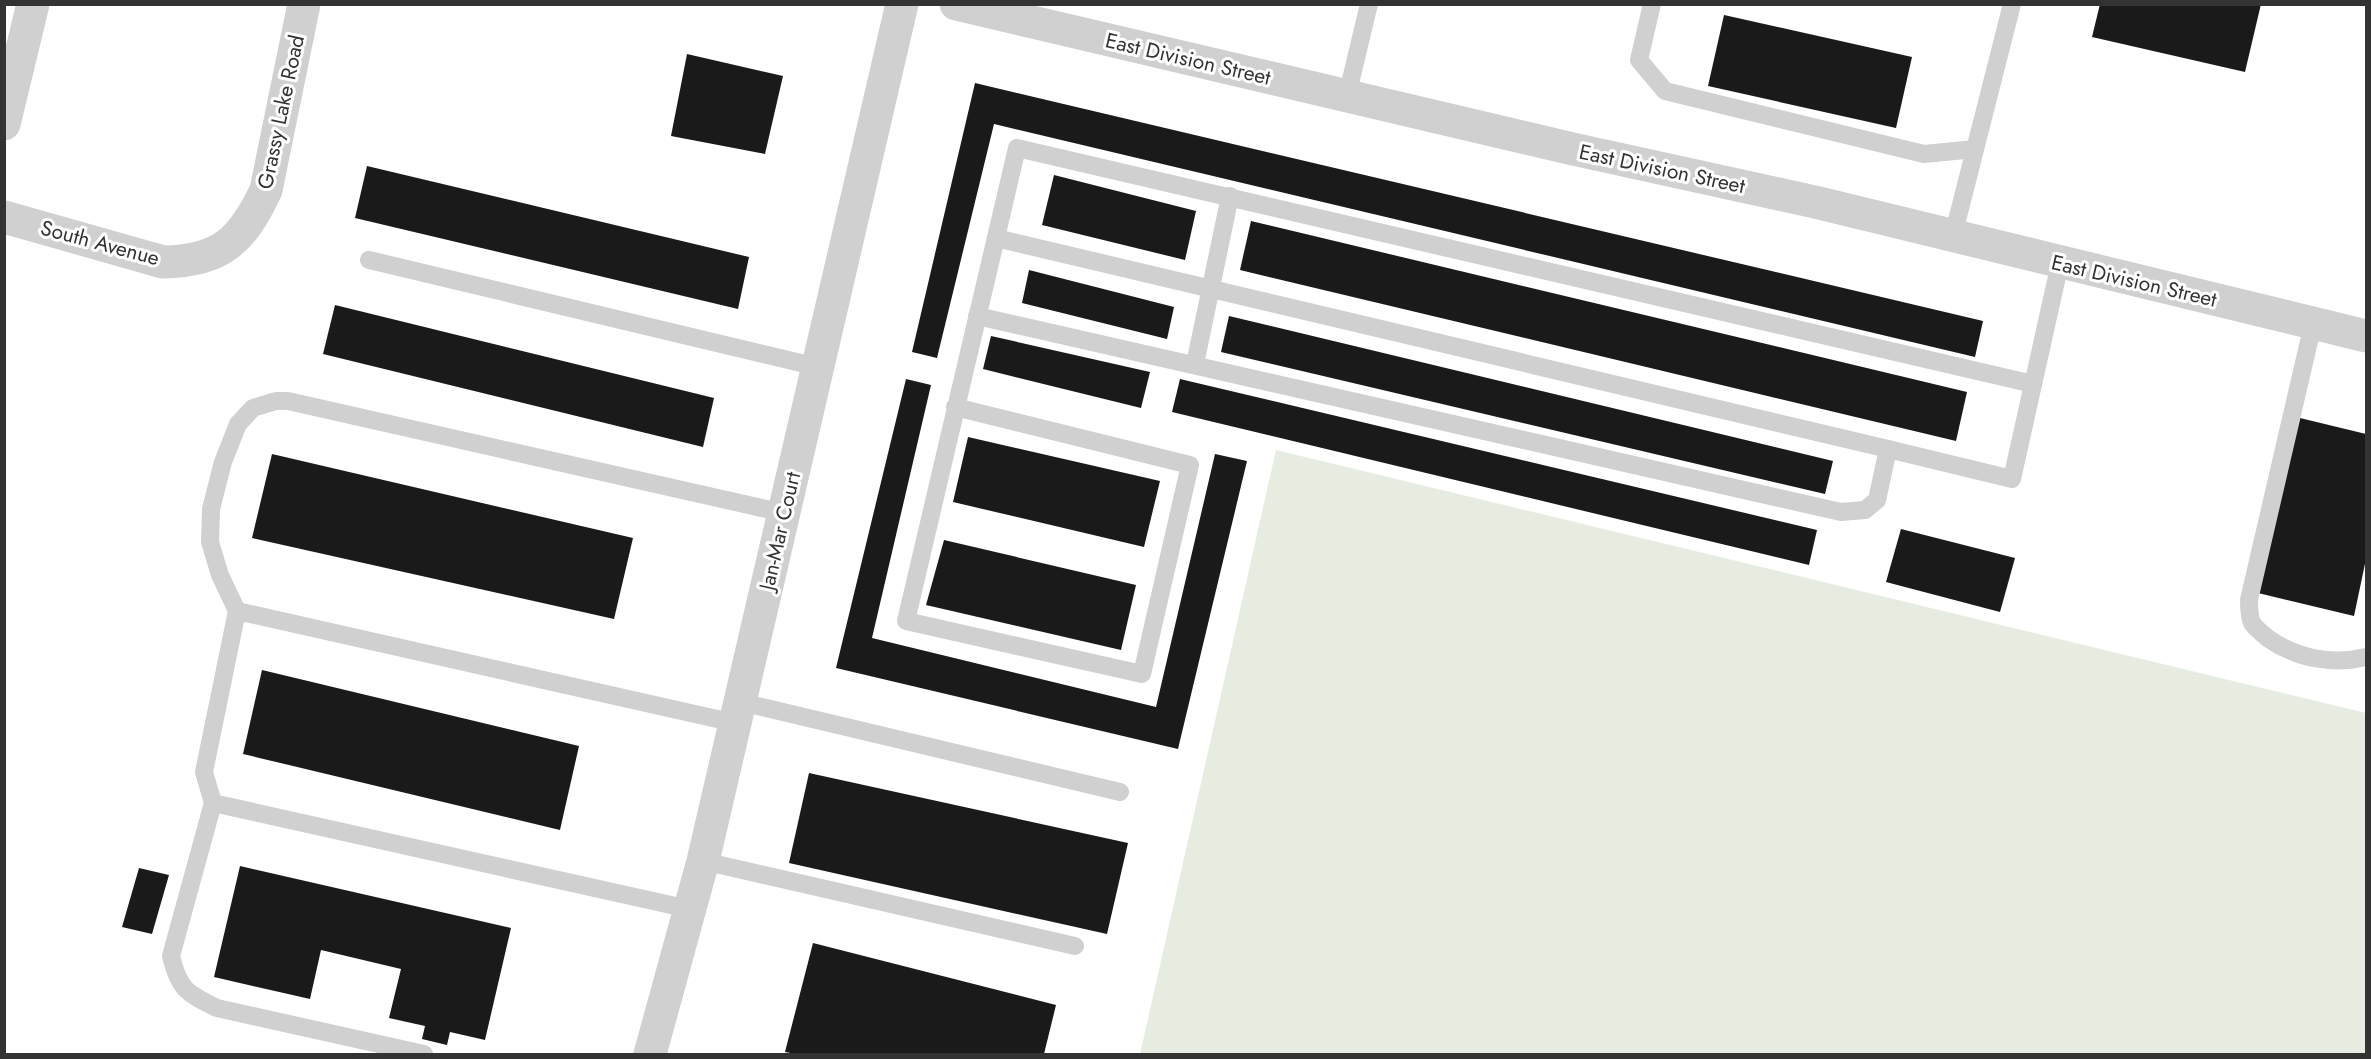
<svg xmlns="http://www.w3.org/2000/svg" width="2371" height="1059" viewBox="0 0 2371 1059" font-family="Jost,sans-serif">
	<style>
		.green { fill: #e6ecdf }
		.building { fill: #1a1a1a }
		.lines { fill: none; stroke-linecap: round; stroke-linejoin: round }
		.service { stroke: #d0d0d0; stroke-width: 18 }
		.minor { stroke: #d0d0d0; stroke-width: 33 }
		.tertiary { stroke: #d0d0d0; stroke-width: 33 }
		.labels { text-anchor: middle; stroke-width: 6; stroke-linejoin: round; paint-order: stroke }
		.street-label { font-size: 21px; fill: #333; stroke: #fff }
	</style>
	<rect width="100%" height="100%" fill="#fff"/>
	<polygon class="green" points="1276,450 2366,713 2366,1054 1140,1054"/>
	<g class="building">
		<polygon points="2100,4 2261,4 2245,72 2092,37"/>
		<polygon points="1724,15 1912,57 1896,128 1708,86"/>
		<polygon points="687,54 783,76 765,154 671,136"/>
		<polygon points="975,83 1983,321 1975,357 994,124 937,358 912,352"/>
		<polygon points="367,166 749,257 738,309 355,218"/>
		<polygon points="1054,175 1196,211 1185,260 1042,225"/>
		<polygon points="1251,221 1967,392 1956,441 1240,270"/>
		<polygon points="1029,270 1174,307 1167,339 1022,303"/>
		<polygon points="335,305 714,398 703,447 323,354"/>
		<polygon points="1229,316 1833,461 1825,494 1221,352"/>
		<polygon points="991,336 1150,372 1141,408 983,369"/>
		<polygon points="906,379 931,385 872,638 1156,707 1215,454 1247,461 1178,749 836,668"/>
		<polygon points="1180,379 1817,530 1809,565 1172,412"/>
		<polygon points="2300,418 2366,434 2366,559 2354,616 2258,593"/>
		<polygon points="968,437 1160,481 1144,547 953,502"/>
		<polygon points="272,454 633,538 614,619 252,538"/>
		<polygon points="1901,529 2015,558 2000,612 1886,582"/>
		<polygon points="944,540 1136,585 1121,650 926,605"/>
		<polygon points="262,670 579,746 560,830 243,754"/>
		<polygon points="809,773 1128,843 1107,934 789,863"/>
		<polygon points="240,866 511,928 485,1040 450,1032 447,1045 422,1039 425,1026 389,1018 401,969 321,950 310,999 214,977"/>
		<polygon points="139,868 169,875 152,934 122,927"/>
		<polygon points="813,943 1056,1005 1044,1054 796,1054 785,1052"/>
	</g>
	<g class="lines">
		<g class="service">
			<polyline points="1652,4 1639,60 1665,91 1924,154 1975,149"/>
			<polyline points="1347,96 1369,4"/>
			<polyline points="1953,236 2012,4"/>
			<polyline points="996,238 1888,449"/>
			<polyline points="369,260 818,367"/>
			<polyline points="977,316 1841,512 1865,510 1877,500 1888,449 2012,479 2060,263"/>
			<path d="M2313,324L2249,600C2249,607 2249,616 2252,623C2256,629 2263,634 2269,639C2298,659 2333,665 2366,657"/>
			<polyline points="1195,364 1230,196"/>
			<polyline points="955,407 1190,465 1142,674 906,621 1017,148 2033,384"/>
			<polyline points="237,611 735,723"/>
			<polyline points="741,702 1120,792"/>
			<path d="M213,803L171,956C179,990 188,994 217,1008L424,1054"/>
			<polyline points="703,861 1075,946"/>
			<polyline points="689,909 213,803 204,772 237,611 220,575 210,542 211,509 223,462 238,424 253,408 276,401 288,401 784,513"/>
		</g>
		<g class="minor">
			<polyline points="4,124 33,4"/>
			<polyline points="650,1054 703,861 902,4"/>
		</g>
		<g class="tertiary">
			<polyline points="956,4 1573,149 1815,202 2366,336"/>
			<path d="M4,217L163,262C221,261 242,241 266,190L304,4"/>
		</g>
	</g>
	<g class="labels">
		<g class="street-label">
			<text transform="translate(1188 59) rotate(13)" y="7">East Division Street</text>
			<text transform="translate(281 112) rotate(-78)" y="7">Grassy Lake Road</text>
			<text transform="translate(1662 169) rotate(12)" y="7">East Division Street</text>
			<text transform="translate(100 243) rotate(15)" y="7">South Avenue</text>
			<text transform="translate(2134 281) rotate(13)" y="7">East Division Street</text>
			<text transform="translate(780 531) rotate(-77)" y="7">Jan-Mar Court</text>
		</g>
	</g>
	<rect width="2371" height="1059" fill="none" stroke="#333333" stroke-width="12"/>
</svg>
